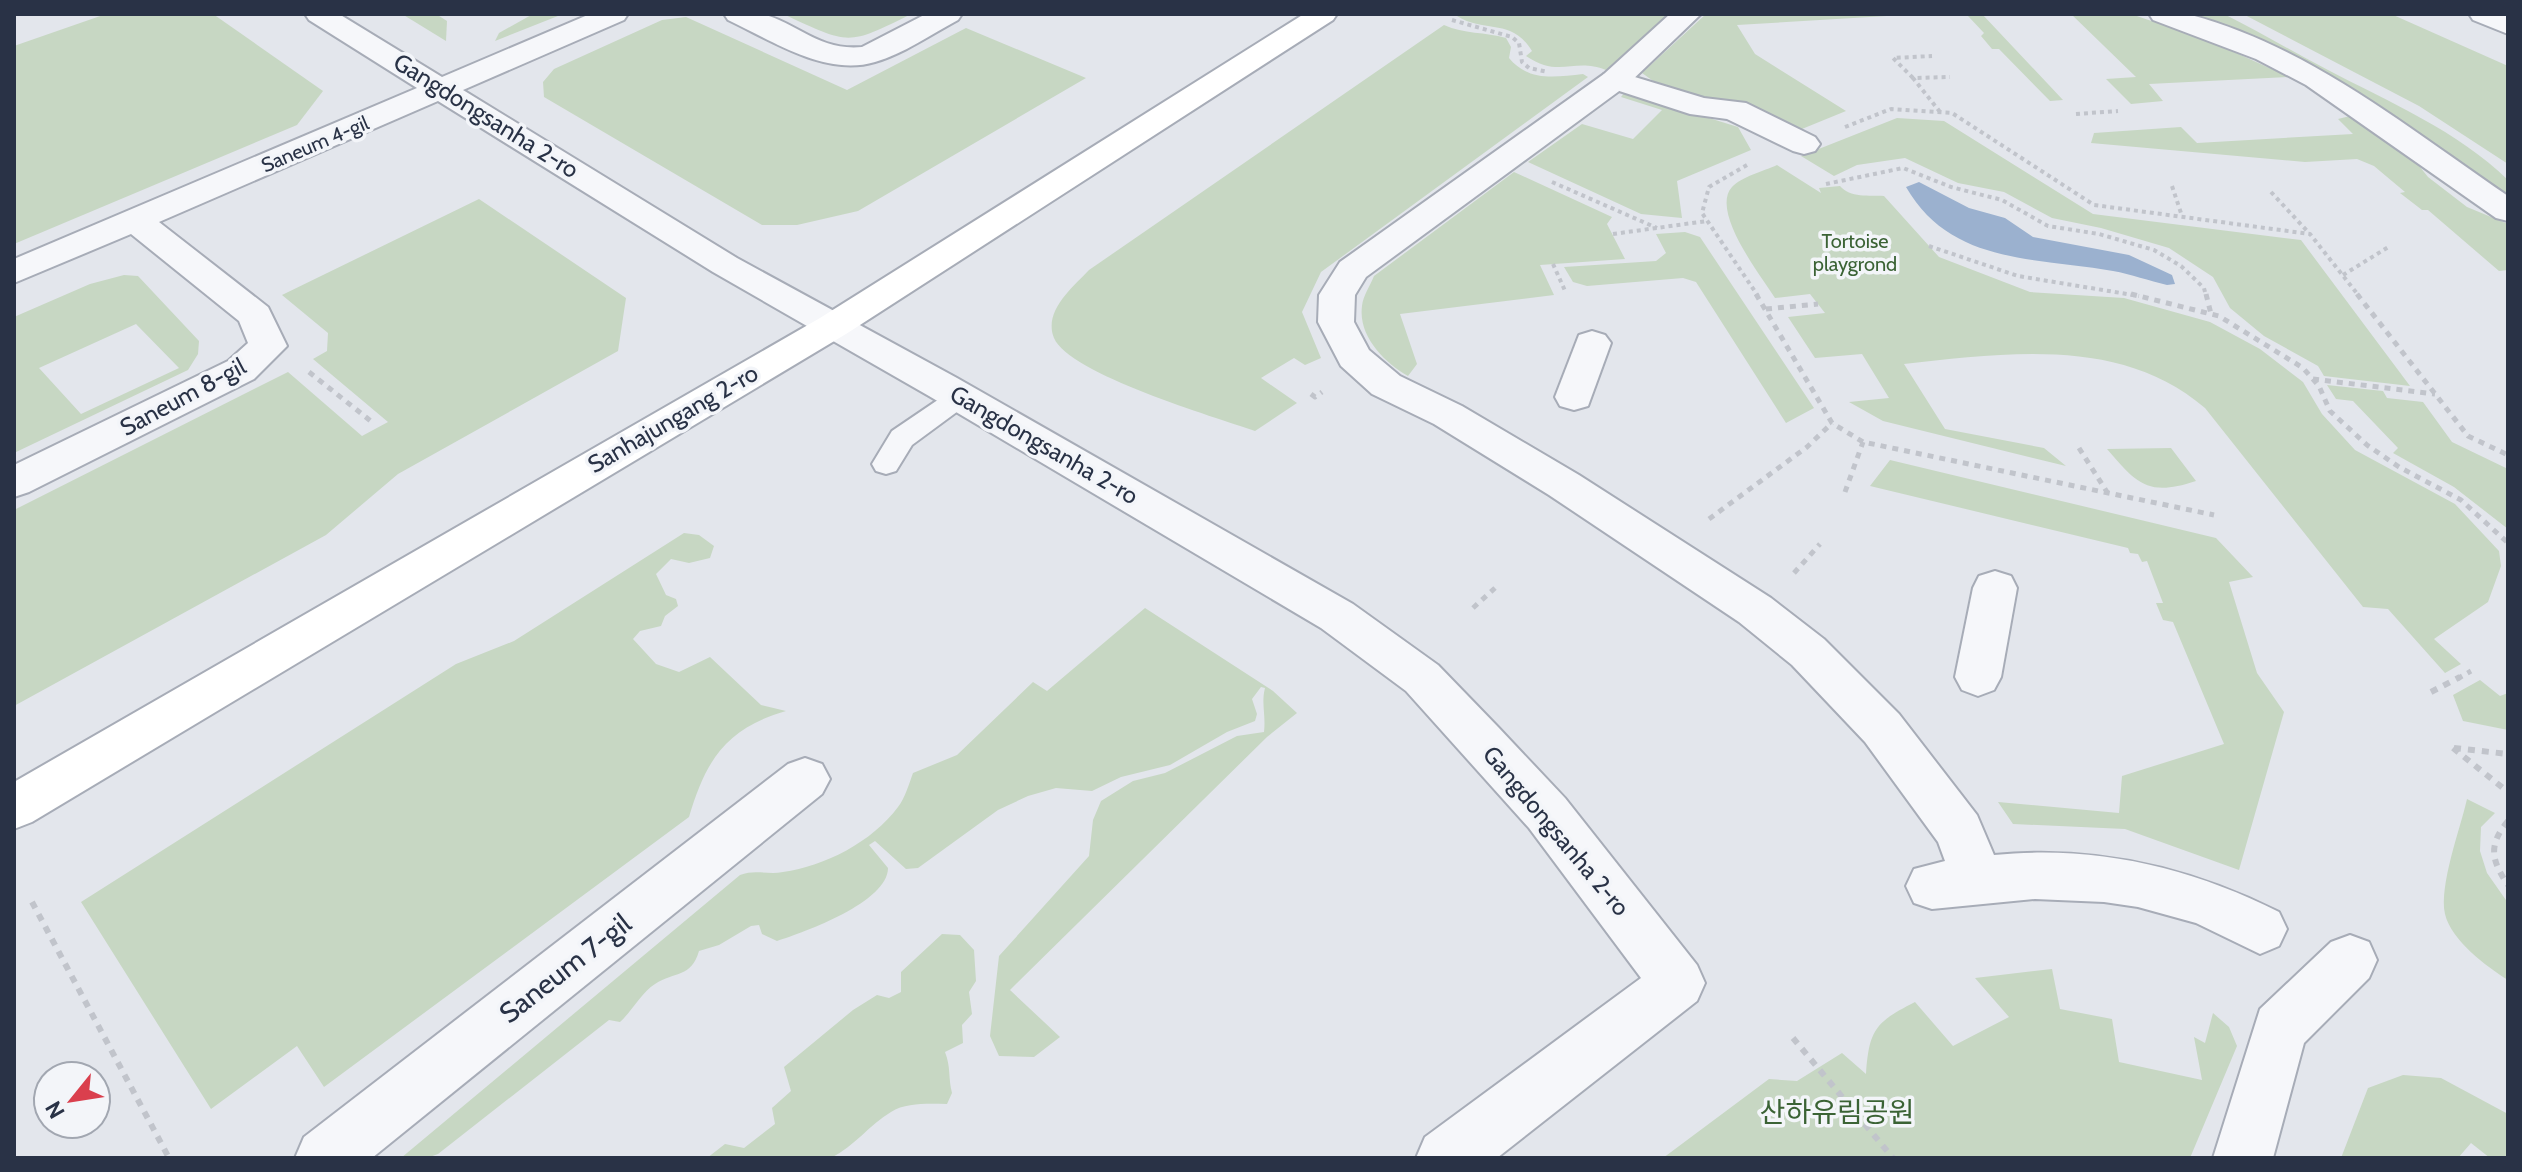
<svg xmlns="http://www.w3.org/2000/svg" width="2522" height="1172" viewBox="0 0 2522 1172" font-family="Cabin,'Noto Sans KR',sans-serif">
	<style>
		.green { fill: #c7d7c3; fill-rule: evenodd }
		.water { fill: #9bb1cf }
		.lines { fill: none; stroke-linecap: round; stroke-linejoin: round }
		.service-casing { stroke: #a7acb7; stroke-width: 4 }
		.pedestrian-casing { stroke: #a7acb7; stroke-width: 4 }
		.minor-casing { stroke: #a7acb7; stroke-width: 4 }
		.tertiary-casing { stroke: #a7acb7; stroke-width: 4 }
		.secondary-casing { stroke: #a7acb7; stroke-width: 4 }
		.path-far2 { stroke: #c1c4cb; stroke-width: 4; stroke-dasharray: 4 4; stroke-linecap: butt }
		.path-far1 { stroke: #c1c4cb; stroke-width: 5; stroke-dasharray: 6 6; stroke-linecap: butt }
		.path { stroke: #c1c4cb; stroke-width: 6; stroke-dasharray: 7 7; stroke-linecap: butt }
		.service { fill: #f6f7fa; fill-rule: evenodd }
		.pedestrian { fill: #f6f7fa; fill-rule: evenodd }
		.minor { fill: #f6f7fa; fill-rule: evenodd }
		.tertiary { fill: #f6f7fa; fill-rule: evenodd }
		.secondary { fill: #fff; fill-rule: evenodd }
		.labels { text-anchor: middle; stroke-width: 7; stroke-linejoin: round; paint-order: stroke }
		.far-street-label { font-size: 20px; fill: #293246; stroke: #f3f5f9 }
		.far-park-label { font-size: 20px; fill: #3b6335; stroke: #f3f5f9 }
		.street-label { font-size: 24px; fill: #293246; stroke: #f3f5f9 }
		.near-street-label { font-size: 28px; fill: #293246; stroke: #f3f5f9 }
		.near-park-label { font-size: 28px; fill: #3b6335; stroke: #f3f5f9 }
	</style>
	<rect width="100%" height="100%" fill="#e3e6ec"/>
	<g class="green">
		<polygon points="106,14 213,14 323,91 297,125 14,244 14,46"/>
		<polygon points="402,14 436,14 447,21 446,41"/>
		<polygon points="533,14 563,14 495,41 499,33"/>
		<path d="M783,14H911C846,47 849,44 783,14Z"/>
		<path d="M1460,14H1669L1606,70C1573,57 1560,79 1526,56L1532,51C1511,17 1486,34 1457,16Z"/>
		<polygon points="1706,14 1920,14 1737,25 1755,54 1846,111 1797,131 1743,101 1707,100 1656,83 1642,73"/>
		<polygon points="1960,14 1982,14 2063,100 2050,101 1999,49 1992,49 1981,36 1984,33 1968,16"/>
		<polygon points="2071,14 2131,14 2210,41 2289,77 2149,84 2163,101 2131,104 2106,79 2136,77"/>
		<path d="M2194,14H2224C2260,32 2293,52 2328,70C2389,102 2458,131 2508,180V200L2364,95L2252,37Z"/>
		<polygon points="2243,14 2391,14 2508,66 2508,164 2419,106"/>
		<polygon points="686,17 847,90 966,28 1086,78 858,211 797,225 762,225 544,97 543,82 554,69 662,20"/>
		<path d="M1444,25C1464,34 1485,32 1506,38L1511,47L1509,58C1529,82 1555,77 1583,74L1588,77L1321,272L1302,312L1321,358L1305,365L1294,358L1261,378L1297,403L1255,431C1215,417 1069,374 1054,338C1043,311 1073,287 1089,270Z"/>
		<polygon points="1625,92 1738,127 1751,150 1677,181 1682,218 1641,214 1528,162 1582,124 1633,139 1662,110 1621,97"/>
		<polygon points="2350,116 2374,124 2404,147 2428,177 2467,207 2508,224 2508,270 2499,271 2428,210 2422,210 2400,193 2405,192 2374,166 2357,159 2305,162 2091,143 2094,133 2181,127 2197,143 2353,134 2338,119"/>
		<polygon points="1897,118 1944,121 2093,214 2301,240 2410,386 2324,376 2318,366 2264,336 2230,308 2213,277 2169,248 2101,228 2052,218 2004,192 1958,183 1905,158 1857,165 1834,176 1801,156"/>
		<path d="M1777,165L1821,193L1819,188L1840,186C1850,198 1869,195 1884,196L1939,257L2030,292L2124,298L2210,322L2260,349L2303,382L2322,414L2355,450L2455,504L2499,551L2501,566L2488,602L2434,639L2461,664L2445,673L2388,609L2363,607L2205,408C2122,336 2005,353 1904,364L1945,429L2044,448L2066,466L1883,421L1849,402L1889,398L1862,354L1815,358L1788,317L1825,313L1810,294L1775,298C1761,276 1710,211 1732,187C1741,177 1764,171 1777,165Z"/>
		<path d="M1514,172L1612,217L1607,224L1625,259L1540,265L1554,295L1400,314L1417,364L1408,376C1384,362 1358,336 1362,306C1363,296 1370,286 1374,276Z"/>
		<polygon points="479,199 626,298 618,351 398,474 326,535 14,706 14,510 288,372 362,436 388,422 313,359 327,351 328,333 282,295"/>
		<polygon points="1685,232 1700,237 1814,408 1786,423 1696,282 1683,278 1587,286 1573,282 1564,267 1656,261 1666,253 1656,234"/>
		<path d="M124,275L138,276L199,341L198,354L188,370L14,453V317L90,284ZM136,324L179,368L81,414L39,368Z"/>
		<polygon points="2327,385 2383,391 2387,398 2423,402 2452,442 2508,469 2508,529 2454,487 2393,453 2398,448 2353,401 2336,399"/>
		<path d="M2171,448L2196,481C2148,497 2137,484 2107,449Z"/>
		<polygon points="1890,460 2216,538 2253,577 2229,582 2257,673 2284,712 2239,870 2125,829 2013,824 1998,802 2119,813 2122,776 2224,744 2173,622 2163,620 2156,603 2163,603 2147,561 2142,562 2138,554 2130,553 2128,548 1870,486"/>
		<path d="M684,533L699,535L714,546L710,558L689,563L671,559L656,574L666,595L676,599L678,606L665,616L661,626L640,631L633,639L656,664L679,672L710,657L761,705L786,711C726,728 706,760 689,817L324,1087L297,1046L211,1109L81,902L456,664L514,641Z"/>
		<path d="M1145,608L1273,691L1297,713L1267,737L1010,990L1060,1037L1034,1057L999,1056L990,1036L999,956L1089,856L1093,820L1101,801L1133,781L1165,773L1237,736L1264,732C1266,715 1261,703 1265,688L1261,687L1252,699L1257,714L1255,721L1227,732L1170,765L1121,777L1092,791L1056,788L1028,796L998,810L918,868L906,869L875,841L869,845L888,868C888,902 805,932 777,941L762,934L759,925L751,926L719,945L699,951C691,978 675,971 655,984C642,992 632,1011 620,1022L609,1020L438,1154L427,1158H401L740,875C755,869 768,875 783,872C825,866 872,842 898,807C905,798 909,784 913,773L957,755L1033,682L1047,691Z"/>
		<polygon points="2480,680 2500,696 2508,693 2508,730 2463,721 2453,695"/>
		<path d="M2467,799L2495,813L2481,827L2480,851L2487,873L2508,903V980C2487,967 2451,940 2445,914C2439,885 2460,830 2467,799Z"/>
		<path d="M942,934L960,935L974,950L976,981L969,992L972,1014L962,1025L963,1043L945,1052C951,1067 948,1078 952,1093L947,1104C930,1104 907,1102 891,1112C869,1125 855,1146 831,1158H707L725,1144L744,1148L775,1124L772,1108L791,1091L784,1067L853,1010L877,995L889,998L901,992V972Z"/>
		<path d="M2052,969L2060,1009L2112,1019L2119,1062L2202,1080L2194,1037L2205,1043L2213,1013L2229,1027L2237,1046L2190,1158H1663L1769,1079L1797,1081L1842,1053L1866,1074C1869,1029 1876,1022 1915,1002L1953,1046L2009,1017L1975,978Z"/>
		<polygon points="2403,1075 2441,1078 2508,1114 2508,1158 2490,1158 2471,1143 2458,1158 2341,1158 2368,1088"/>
	</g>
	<path class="water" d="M1919,182L1969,208L2005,218L2033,237L2129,255L2172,275L2175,284L2167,285C2149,281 2131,274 2113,271C2035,257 1951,265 1906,187Z"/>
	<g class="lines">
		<g class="service-casing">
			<polygon id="service" points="960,388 969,391 973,397 969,403 912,445 896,471 886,474 876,471 872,464 892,431 951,391"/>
		</g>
		<g class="pedestrian-casing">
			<polygon id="pedestrian" points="1615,71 1704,98 1746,103 1815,137 1820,144 1815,151 1804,154 1793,151 1727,119 1690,114 1604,86 1600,80 1604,74"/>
		</g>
		<g class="minor-casing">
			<g id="minor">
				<polygon points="305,14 339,14 442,77 590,14 628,14 624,20 463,90 737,258 957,378 1353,604 1438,665 1498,727 1565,798 1697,965 1705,983 1697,1001 1497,1158 1416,1158 1425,1137 1641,978 1529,828 1406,691 1321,628 929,396 713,272 438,101 159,222 268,307 287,346 254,379 29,492 14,497 14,465 228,361 248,343 239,321 131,234 14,283 14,259 417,88 309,20"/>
				<path d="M724,14C735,14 750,11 762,14C798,23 818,51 862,47L926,14H962L958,20C932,34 903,54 875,62C825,77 771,40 728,20Z"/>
				<path d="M1670,14H1701L1626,86L1366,277L1355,295L1354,322L1369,350L1400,376L1462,406L1579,475L1771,598L1824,639L1899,714L1977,815L1994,855C2096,845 2189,867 2279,912L2287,929L2279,946L2260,954L2196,923L2138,907L2104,902L2035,899L1932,909L1914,903L1906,886L1914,869L1945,861L1938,842L1865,742L1792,665L1739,622L1549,495L1434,424L1372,394L1341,366L1318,322L1319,295L1340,262L1604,74Z"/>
				<path d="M2149,14C2162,14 2179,12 2191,15C2310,47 2408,128 2508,196V221L2496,218L2306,85L2256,59L2153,20Z"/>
				<polygon points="1592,331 1605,335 1611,343 1588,406 1574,410 1560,406 1555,397 1579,335"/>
				<polygon points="1995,571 2011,576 2017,588 2001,677 1994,690 1978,696 1962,690 1955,677 1973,588 1979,576"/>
				<polygon points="805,758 822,764 830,779 822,794 372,1158 295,1158 304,1137 788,764"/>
				<polygon points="2350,935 2369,942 2377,960 2369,978 2304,1043 2273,1158 2213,1158 2260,1009 2331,942"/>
			</g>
		</g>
		<g class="tertiary-casing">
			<polygon id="tertiary" points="2469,14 2508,15 2508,34 2473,20"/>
		</g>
		<g class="secondary-casing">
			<polygon id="secondary" points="1304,14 1337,14 1333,20 846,334 32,822 14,829 14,782 820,318"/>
		</g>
		<g class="path-far2">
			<polyline points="1452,20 1512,37 1519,43 1522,62 1529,68 1548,72"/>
			<polyline points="1913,78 1893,58 1932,56"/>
			<polyline points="1940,112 1913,78 1950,77"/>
			<polyline points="2076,114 2118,111"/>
			<polyline points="1845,127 1891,109 1952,113 2094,205 2310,234 2359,296"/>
			<polyline points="1747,165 1709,187 1702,213 1758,296"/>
			<polyline points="1552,182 1657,228"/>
			<polyline points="1826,184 1903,168 1951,187 2002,200 2048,226 2099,234 2154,250 2181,266 2204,288 2206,296"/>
			<polyline points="2172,186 2182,216"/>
			<polyline points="2271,192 2309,233"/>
			<polyline points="1613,234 1707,221"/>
			<polyline points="1929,246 2018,276 2139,296"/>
			<polyline points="1553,264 1566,293"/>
			<polyline points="2343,275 2390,246"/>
		</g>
		<g class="path-far1">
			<polyline points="1756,294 1832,423 1863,442 2214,515"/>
			<polyline points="2131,294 2219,316 2303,368 2319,386 2330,411 2367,445 2399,467 2461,500 2508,543"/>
			<polyline points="2206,294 2211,314"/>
			<polyline points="2357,294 2468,436 2508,455"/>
			<polyline points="1766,309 1818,304"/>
			<polyline points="309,372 372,422"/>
			<polyline points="2313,379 2435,394"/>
			<polyline points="1311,394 1315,397 1322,392"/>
			<polyline points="2079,448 2107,492"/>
			<polyline points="1845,492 1863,442"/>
			<polyline points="1709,519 1807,447 1832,423"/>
			<polyline points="1794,573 1820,544"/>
			<polyline points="1473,608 1495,588"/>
			<polyline points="2457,679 2471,671"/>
		</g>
		<g class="path">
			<polyline points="2431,692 2460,677"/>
			<polyline points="2453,748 2508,792"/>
			<polyline points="2454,748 2508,754"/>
			<path d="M2508,821C2488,845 2491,860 2508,885"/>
			<polyline points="32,902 169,1158"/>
			<polyline points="1793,1038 1893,1158"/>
		</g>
		<use href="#service" class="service"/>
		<use href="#pedestrian" class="pedestrian"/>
		<use href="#minor" class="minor"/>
		<use href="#tertiary" class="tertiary"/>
		<use href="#secondary" class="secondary"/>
	</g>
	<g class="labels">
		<g class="far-street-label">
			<text transform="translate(315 144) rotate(-23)" y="7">Saneum 4-gil</text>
		</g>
		<g class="far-park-label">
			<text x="1855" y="248">Tortoise<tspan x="1855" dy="23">playgrond</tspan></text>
		</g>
		<g class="street-label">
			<text transform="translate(486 116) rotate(32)" y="8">Gangdongsanha 2-ro</text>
			<text transform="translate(183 397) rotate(-28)" y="8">Saneum 8-gil</text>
			<text transform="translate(673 419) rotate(-30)" y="8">Sanhajungang 2-ro</text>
			<text transform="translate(1044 445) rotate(30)" y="8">Gangdongsanha 2-ro</text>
			<text transform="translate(1556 831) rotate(50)" y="8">Gangdongsanha 2-ro</text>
		</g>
		<g class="near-street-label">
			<text transform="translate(565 968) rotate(-38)" y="10">Saneum 7-gil</text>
		</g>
		<g class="near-park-label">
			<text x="1837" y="1122">산하유림공원</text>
		</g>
	</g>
	<rect width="2522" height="1172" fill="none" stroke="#293246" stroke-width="32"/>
	<g transform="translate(72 1100) rotate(240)"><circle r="38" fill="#f3f5f9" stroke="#a2a7b1" stroke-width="2"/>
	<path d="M0-6L14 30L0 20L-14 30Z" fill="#da3f4d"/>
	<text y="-12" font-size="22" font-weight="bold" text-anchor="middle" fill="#293246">N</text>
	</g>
</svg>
